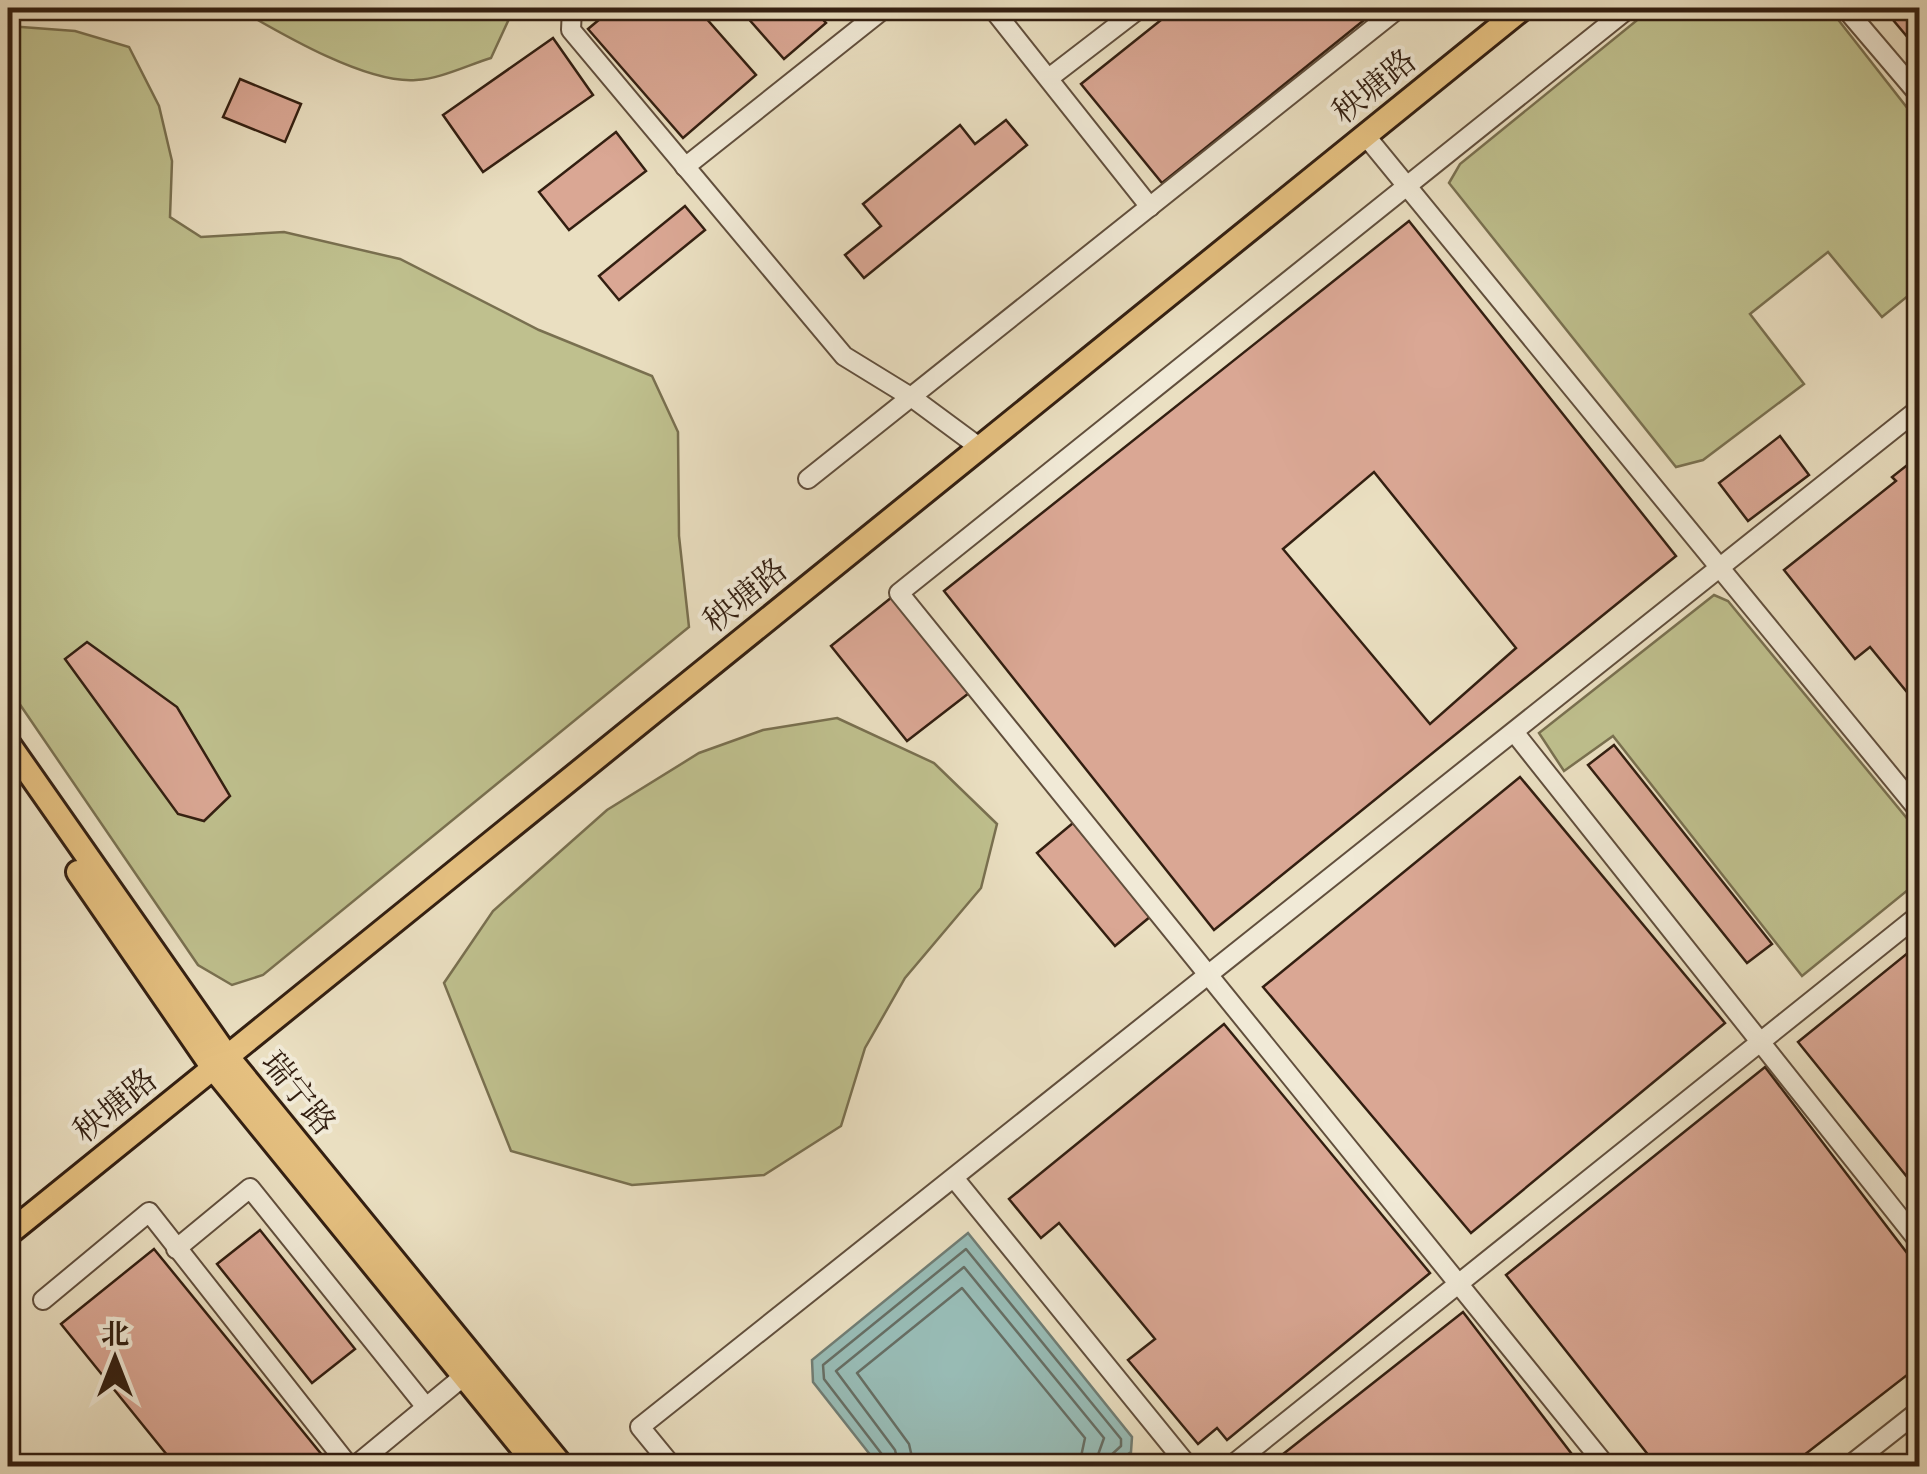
<svg xmlns="http://www.w3.org/2000/svg" width="1927" height="1474" viewBox="0 0 1927 1474" font-family="'Libre Caslon Text','Noto Serif SC',serif">
	<style>
		.green { fill: #bfc08e; stroke: #797050; stroke-width: 2.5 }
		.water { fill: #98bcb6; stroke: #707d74; stroke-width: 2.5 }
		.lines { fill: none; stroke-linecap: round; stroke-linejoin: round }
		.shore { stroke: #666e64; stroke-width: 2.5 }
		.building { fill: #daa794; stroke: #331f11; stroke-width: 2.5; fill-rule: evenodd }
		.minor-casing { stroke: #614f3d; stroke-width: 22 }
		.major-casing { stroke: #331f11; stroke-width: 28 }
		.minor { stroke: #f1ead7; stroke-width: 18 }
		.major { stroke: #e5c080; stroke-width: 22 }
		.labels { text-anchor: middle; stroke-width: 8; stroke-linejoin: round; paint-order: stroke }
		.street-label { font-size: 32px; fill: #331f11; stroke: #f1ead7 }
	</style>
	<rect width="100%" height="100%" fill="#eadfc1"/>
	<filter id="stains"><feTurbulence type="fractalNoise" baseFrequency=".002" numOctaves="4"/><feColorMatrix values="0 0 0 0 .2 0 0 0 0 .09 0 0 0 0 .02 0 0 0 .5 -.17"/></filter>
	<radialGradient id="worn" r=".72"><stop offset=".6" stop-color="#630" stop-opacity="0"/><stop offset="1" stop-color="#630" stop-opacity=".3"/></radialGradient>
	<g class="green">
		<path d="M237,8H514L491,58C468,65 440,79 416,80C366,84 280,33 237,8Z"/>
		<polygon points="1652,8 1829,8 1919,123 1919,287 1882,317 1828,252 1750,314 1804,384 1703,460 1676,467 1449,183 1460,164"/>
		<polygon points="8,26 75,31 129,47 159,106 172,161 170,217 201,237 284,232 400,259 539,330 652,376 678,432 679,536 689,627 263,975 232,985 198,965 8,687"/>
		<polygon points="1714,595 1728,601 1919,833 1919,881 1802,976 1613,736 1564,771 1539,733"/>
		<polygon points="837,718 934,763 997,824 981,888 905,978 865,1048 841,1126 764,1175 632,1185 511,1151 444,983 493,911 607,810 699,753 763,730"/>
	</g>
	<polygon class="water" points="968,1233 1132,1437 1131,1452 1111,1466 879,1466 813,1382 812,1360"/>
	<g class="lines">
		<g class="shore">
			<polyline points="886,1466 884,1457 824,1379 823,1365 966,1249 1121,1439 1121,1446 1109,1457 1107,1466"/>
			<polyline points="899,1466 895,1450 836,1371 964,1267 1104,1438 1094,1466"/>
			<polyline points="914,1466 909,1444 857,1373 962,1288 1085,1438 1079,1466"/>
		</g>
	</g>
	<g class="building">
		<polygon points="613,8 697,8 756,75 683,138 588,29"/>
		<polygon points="739,8 812,8 826,23 784,59"/>
		<polygon points="1176,8 1379,8 1162,183 1081,84"/>
		<polygon points="1883,8 1920,8 1920,52"/>
		<polygon points="553,38 593,95 483,172 443,115"/>
		<polygon points="240,79 301,104 285,142 223,117"/>
		<polygon points="1006,120 1027,145 864,278 845,255 881,226 863,204 960,125 975,144"/>
		<polygon points="616,132 646,171 569,230 539,192"/>
		<polygon points="685,206 705,230 619,300 599,276"/>
		<path d="M1409,221L1676,556L1214,930L944,591ZM1374,472L1516,648L1430,724L1283,549Z"/>
		<polygon points="1780,436 1809,475 1748,521 1719,483"/>
		<polygon points="1920,455 1920,496 1917,499 1920,502 1920,708 1870,647 1855,659 1784,570 1896,481 1892,477"/>
		<polygon points="892,597 969,693 907,741 831,646"/>
		<polygon points="87,642 177,707 230,796 204,821 178,814 65,659"/>
		<polygon points="1614,745 1772,944 1747,963 1588,765"/>
		<polygon points="1520,777 1725,1023 1471,1233 1263,987"/>
		<polygon points="1073,823 1151,916 1115,946 1037,853"/>
		<polygon points="1920,943 1920,1193 1798,1042"/>
		<polygon points="1224,1024 1430,1273 1227,1440 1217,1428 1198,1444 1128,1360 1155,1339 1059,1223 1041,1238 1009,1199"/>
		<polygon points="1765,1067 1920,1270 1920,1365 1790,1466 1657,1466 1506,1275"/>
		<polygon points="260,1230 355,1349 312,1383 217,1264"/>
		<polygon points="154,1249 331,1466 176,1466 61,1324"/>
		<polygon points="1463,1312 1581,1466 1268,1466"/>
	</g>
	<g class="lines">
		<g class="minor-casing">
			<g id="minor">
				<polyline points="572,8 571,30 844,356 914,399 979,447"/>
				<polyline points="992,8 1150,207"/>
				<polyline points="1845,8 1920,96"/>
				<polyline points="1049,78 1140,8"/>
				<polyline points="1365,135 1920,812"/>
				<polyline points="685,167 885,8"/>
				<polyline points="808,479 1399,8"/>
				<polyline points="1514,732 1920,1243"/>
				<polyline points="954,1178 1188,1466"/>
				<polyline points="176,1249 250,1188 426,1407"/>
				<polyline points="43,1300 149,1212 349,1466"/>
				<polyline points="355,1466 470,1371"/>
				<polyline points="672,1466 640,1427 1920,408"/>
				<polyline points="1231,1466 1920,914"/>
				<polyline points="1606,1466 899,593 1629,8"/>
				<polyline points="1849,1466 1920,1410"/>
			</g>
		</g>
		<g class="major-casing">
			<g id="major">
				<polyline points="8,743 227,1056 562,1466"/>
				<polyline points="78,872 213,1068 537,1466"/>
				<polyline points="8,1234 1523,8"/>
			</g>
		</g>
		<use href="#minor" class="minor"/>
		<use href="#major" class="major"/>
	</g>
	<g class="labels">
		<g class="street-label">
			<text transform="translate(1374 86) rotate(-39)" y="11">秧塘路</text>
			<text transform="translate(745 595) rotate(-39)" y="11">秧塘路</text>
			<text transform="translate(299 1093) rotate(51)" y="11">瑞宁路</text>
			<text transform="translate(115 1105) rotate(-39)" y="11">秧塘路</text>
		</g>
	</g>
	<rect width="1927" height="1474" fill="none" stroke="#eadfc1" stroke-width="40"/>
	<rect x="10" y="10" width="1907" height="1454" fill="none" stroke="#331f11" stroke-width="5"/>
	<rect x="20" y="20" width="1887" height="1434" fill="none" stroke="#331f11" stroke-width="2.5"/>
	<g transform="translate(115 1359)" stroke="#f1ead7" stroke-width="8" paint-order="stroke">
	<path d="M0-8L18 38L0 25L-18 38Z" fill="#331f11"/>
	<text y="-15" font-size="28" font-weight="bold" text-anchor="middle" fill="#331f11">北</text>
	</g>
	<rect width="100%" height="100%" filter="url(#stains)"/>
	<rect width="100%" height="100%" fill="url(#worn)"/>
</svg>
